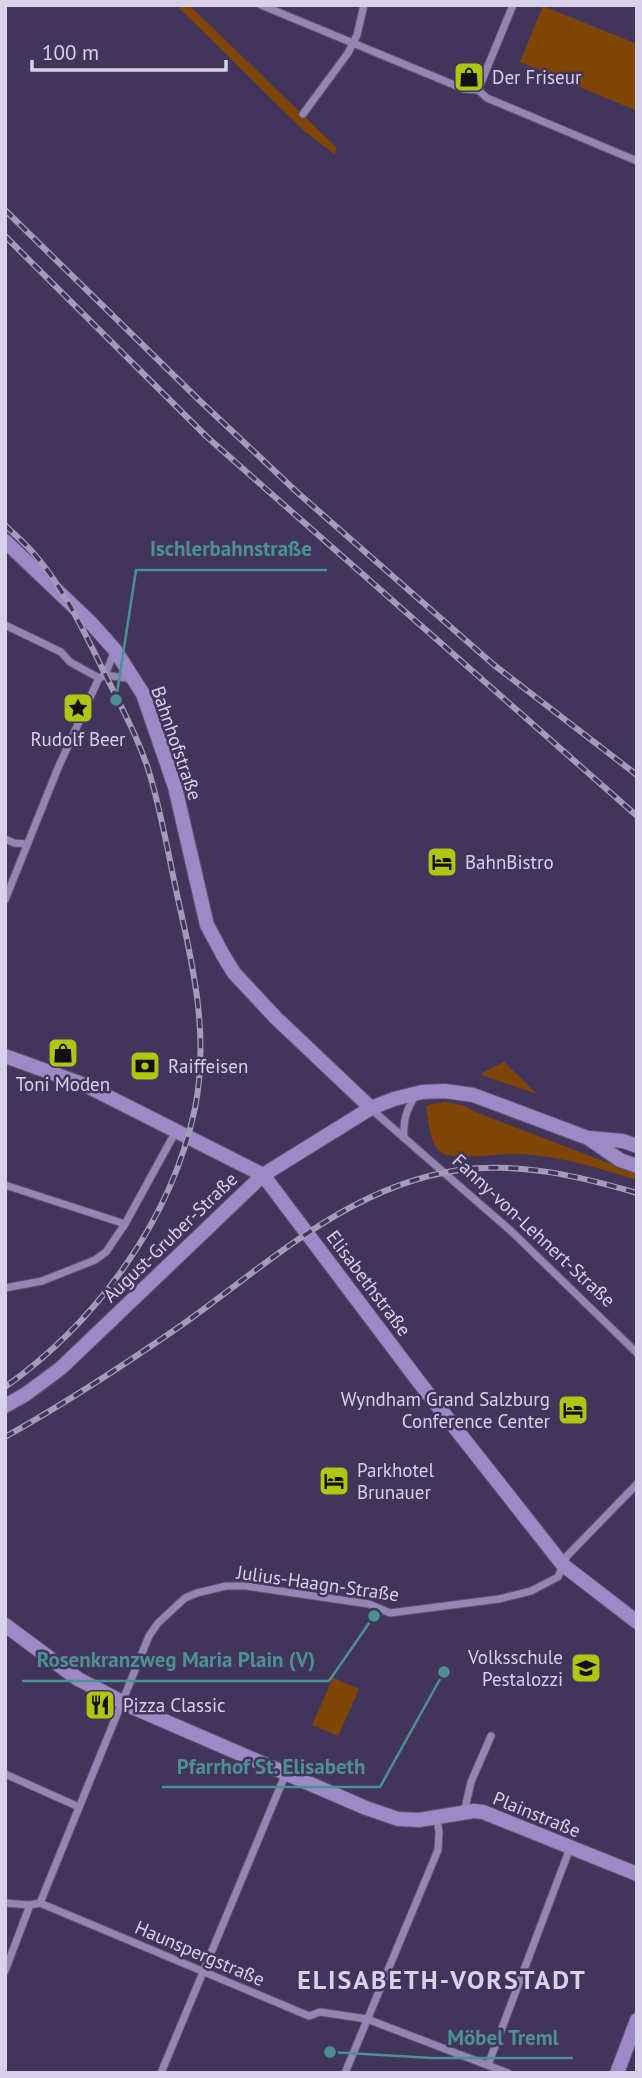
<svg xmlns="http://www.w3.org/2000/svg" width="642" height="2078" viewBox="0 0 642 2078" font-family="'PT Sans',sans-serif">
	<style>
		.green { fill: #7f4506 }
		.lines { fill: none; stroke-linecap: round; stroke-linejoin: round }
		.street-casing { stroke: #5e5273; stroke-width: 9 }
		.secondary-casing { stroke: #5e5273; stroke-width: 16 }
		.street { stroke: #9486b3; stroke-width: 7 }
		.secondary { stroke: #9d89c6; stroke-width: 14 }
		.rail-casing { stroke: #a49bb9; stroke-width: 6 }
		.rail { stroke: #42355c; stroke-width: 3.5; stroke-dasharray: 10; stroke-linecap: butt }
		.labels { text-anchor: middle; stroke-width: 5; stroke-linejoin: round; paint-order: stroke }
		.poi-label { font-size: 19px; fill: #d8d1ea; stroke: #42355c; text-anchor: start }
		.street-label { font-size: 19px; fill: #d8d1ea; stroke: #42355c }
		.district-label { font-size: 26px; font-weight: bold; letter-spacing: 2px; fill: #d8d1ea; stroke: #42355c }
		.leader { fill: none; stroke: #4b9193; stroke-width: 2.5 }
		.callout-dot { fill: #4b9193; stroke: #42355c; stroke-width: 2.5 }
		.callout-label { font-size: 21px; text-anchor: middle; font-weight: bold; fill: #4b9193; stroke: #42355c; stroke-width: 5; stroke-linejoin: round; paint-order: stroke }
	</style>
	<rect width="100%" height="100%" fill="#42355c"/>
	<g class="green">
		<polygon points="176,5 189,5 337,148 334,154 303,130"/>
		<polygon points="543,6 637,44 637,111 520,62"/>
		<polygon points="504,1062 537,1094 482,1075 482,1073"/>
		<path d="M444,1102L462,1105L478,1113L637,1174V1180C597,1168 558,1155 516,1154C499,1153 454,1161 442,1153C429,1144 430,1124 426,1109L427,1105Z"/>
		<polygon points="333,1678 359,1689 338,1736 312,1725"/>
	</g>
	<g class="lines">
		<g class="street-casing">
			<g id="street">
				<polyline points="261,5 464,89 478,90"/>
				<polyline points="478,90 487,98 637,161"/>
				<polyline points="478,90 513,5"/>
				<polyline points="303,114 348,53 357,35 364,5"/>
				<polyline points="5,625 61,652 70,662 99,678 105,675 132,679"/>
				<polyline points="105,675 115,650"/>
				<polyline points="5,839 14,843 27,844"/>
				<polyline points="5,900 58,768 99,678"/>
				<polyline points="371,1109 511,1231 637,1353"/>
				<path d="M404,1138C403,1120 406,1111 415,1096"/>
				<polyline points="5,1185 125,1224"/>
				<polyline points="5,1288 42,1281 95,1260 106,1252 125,1224 176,1131"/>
				<polyline points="5,1774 79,1807"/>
				<polyline points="464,1813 471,1782 491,1736"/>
				<polyline points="5,1903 30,1905 40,1903 149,1636 158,1623 185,1598 197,1593 226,1586 246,1586 369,1604 390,1613 499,1599 531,1591 558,1577 567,1556 637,1484"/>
				<polyline points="40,1903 309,2016 320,2012 367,2019 508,2073"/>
				<polyline points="5,1971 30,1905"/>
				<polyline points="488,2065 570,1848"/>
				<polyline points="161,2073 286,1773"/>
				<polyline points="345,2073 438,1850 439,1832 437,1818"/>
			</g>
		</g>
		<g class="secondary-casing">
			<g id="secondary">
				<polyline points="5,541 90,622 115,650 143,694 175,787 207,925 223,955 234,973 276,1018 371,1108"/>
				<polyline points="5,1056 85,1085 263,1175 419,1382 563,1565 637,1622"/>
				<polyline points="589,1138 623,1141 637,1146"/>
				<polyline points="5,1406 26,1394 61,1368 263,1175 371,1108 394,1099 422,1092 445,1091 473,1095 588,1138 620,1160 637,1166"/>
				<polyline points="5,1625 78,1679 132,1707 366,1808 398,1819 419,1820 474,1811 483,1812 637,1874"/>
				<polyline points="617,2073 637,2020"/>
			</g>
		</g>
		<use href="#street" class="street"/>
		<use href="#secondary" class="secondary"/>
		<g class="rail-casing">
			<g id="rail">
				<polyline points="5,210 198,399 298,493 494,665 637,775"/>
				<polyline points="5,236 207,437 637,816"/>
				<path d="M5,525C15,535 26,544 35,555C68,593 89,643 112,688C126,716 141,745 150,775C162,816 169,858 178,899C194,969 209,1037 195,1108C172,1219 97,1322 5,1387"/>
				<path d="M5,1437C64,1404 121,1367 176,1329C265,1267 347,1186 459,1170C520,1162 579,1176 637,1193"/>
			</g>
		</g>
		<use href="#rail" class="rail"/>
	</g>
	<defs>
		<g id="shop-square" transform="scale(1.575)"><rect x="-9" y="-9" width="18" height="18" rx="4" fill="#adc60f" stroke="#42355c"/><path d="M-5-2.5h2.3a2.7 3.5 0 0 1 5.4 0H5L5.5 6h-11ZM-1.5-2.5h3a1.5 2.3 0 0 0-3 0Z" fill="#111"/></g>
		<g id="sight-square" transform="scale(1.575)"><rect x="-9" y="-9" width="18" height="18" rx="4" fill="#adc60f" stroke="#42355c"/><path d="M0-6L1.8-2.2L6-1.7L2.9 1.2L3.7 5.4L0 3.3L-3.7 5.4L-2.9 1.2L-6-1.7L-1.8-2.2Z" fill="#111"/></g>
		<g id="hotel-square" transform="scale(1.575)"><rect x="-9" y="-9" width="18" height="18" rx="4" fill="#adc60f" stroke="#42355c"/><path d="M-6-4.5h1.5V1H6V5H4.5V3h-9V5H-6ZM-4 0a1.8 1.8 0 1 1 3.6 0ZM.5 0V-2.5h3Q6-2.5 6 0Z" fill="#111"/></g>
		<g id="bank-square" transform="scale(1.575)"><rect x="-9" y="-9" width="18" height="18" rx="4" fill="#adc60f" stroke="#42355c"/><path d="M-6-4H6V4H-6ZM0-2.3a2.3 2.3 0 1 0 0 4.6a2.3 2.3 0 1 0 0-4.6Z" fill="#111"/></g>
		<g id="school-square" transform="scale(1.575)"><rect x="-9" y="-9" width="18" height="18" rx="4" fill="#adc60f" stroke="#42355c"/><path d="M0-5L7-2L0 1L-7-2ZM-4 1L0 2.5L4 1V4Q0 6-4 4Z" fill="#111"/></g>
		<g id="restaurant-square" transform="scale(1.575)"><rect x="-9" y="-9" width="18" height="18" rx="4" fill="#adc60f" stroke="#42355c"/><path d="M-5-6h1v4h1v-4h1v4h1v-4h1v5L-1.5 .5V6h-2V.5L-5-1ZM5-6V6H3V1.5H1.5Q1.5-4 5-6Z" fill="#111"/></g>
	</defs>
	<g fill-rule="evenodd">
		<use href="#shop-square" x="469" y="77"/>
		<use href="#sight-square" x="78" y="708"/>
		<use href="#hotel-square" x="442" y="862"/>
		<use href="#shop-square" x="63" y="1053"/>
		<use href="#bank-square" x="145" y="1066"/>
		<use href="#hotel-square" x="573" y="1410"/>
		<use href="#hotel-square" x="334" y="1481"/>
		<use href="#school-square" x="586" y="1668"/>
		<use href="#restaurant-square" x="100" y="1705"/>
	</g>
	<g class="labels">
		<g class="poi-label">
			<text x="492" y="84">Der Friseur</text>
			<text x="78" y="746" text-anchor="middle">Rudolf Beer</text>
			<text x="465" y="869">BahnBistro</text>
			<text x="168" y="1073">Raiffeisen</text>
			<text x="63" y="1091" text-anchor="middle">Toni Moden</text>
			<text x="550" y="1406" text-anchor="end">Wyndham Grand Salzburg<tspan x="550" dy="22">Conference Center</tspan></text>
			<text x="357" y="1477">Parkhotel<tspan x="357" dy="22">Brunauer</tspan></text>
			<text x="563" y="1664" text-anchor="end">Volksschule<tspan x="563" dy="22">Pestalozzi</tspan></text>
			<text x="123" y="1712">Pizza Classic</text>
		</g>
		<g class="street-label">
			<text transform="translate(177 743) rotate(71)" y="7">Bahnhofstraße</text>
			<text transform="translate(534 1230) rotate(43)" y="7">Fanny-von-Lehnert-Straße</text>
			<text transform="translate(170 1237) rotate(-44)" y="7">August-Gruber-Straße</text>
			<text transform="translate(369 1283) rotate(53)" y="7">Elisabethstraße</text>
			<text transform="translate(318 1583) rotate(8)" y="7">Julius-Haagn-Straße</text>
			<text transform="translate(537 1814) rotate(22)" y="7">Plainstraße</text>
			<text transform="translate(200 1953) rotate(23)" y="7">Haunspergstraße</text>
		</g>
		<g class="district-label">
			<text x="442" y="1989">ELISABETH-VORSTADT</text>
		</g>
	</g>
	<path class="leader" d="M116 700L136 570H327M374 1616L329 1681H22M444 1672L380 1787H162M330 2052L432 2058H573"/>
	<g class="callout-dot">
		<circle cx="116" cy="700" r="7"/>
		<circle cx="374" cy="1616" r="7"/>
		<circle cx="444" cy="1672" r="7"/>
		<circle cx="330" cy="2052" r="7"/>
	</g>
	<g class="callout-label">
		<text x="231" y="556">Ischlerbahnstraße</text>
		<text x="176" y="1667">Rosenkranzweg Maria Plain (V)</text>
		<text x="271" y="1774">Pfarrhof St. Elisabeth</text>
		<text x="503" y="2045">Möbel Treml</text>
	</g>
	<rect width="642" height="2078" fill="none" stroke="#d8d1ea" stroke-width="14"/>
	<path d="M32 60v10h194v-10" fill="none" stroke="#d8d1ea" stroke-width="3.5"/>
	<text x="42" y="60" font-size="21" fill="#d8d1ea" stroke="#42355c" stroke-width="5" paint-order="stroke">100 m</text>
</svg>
